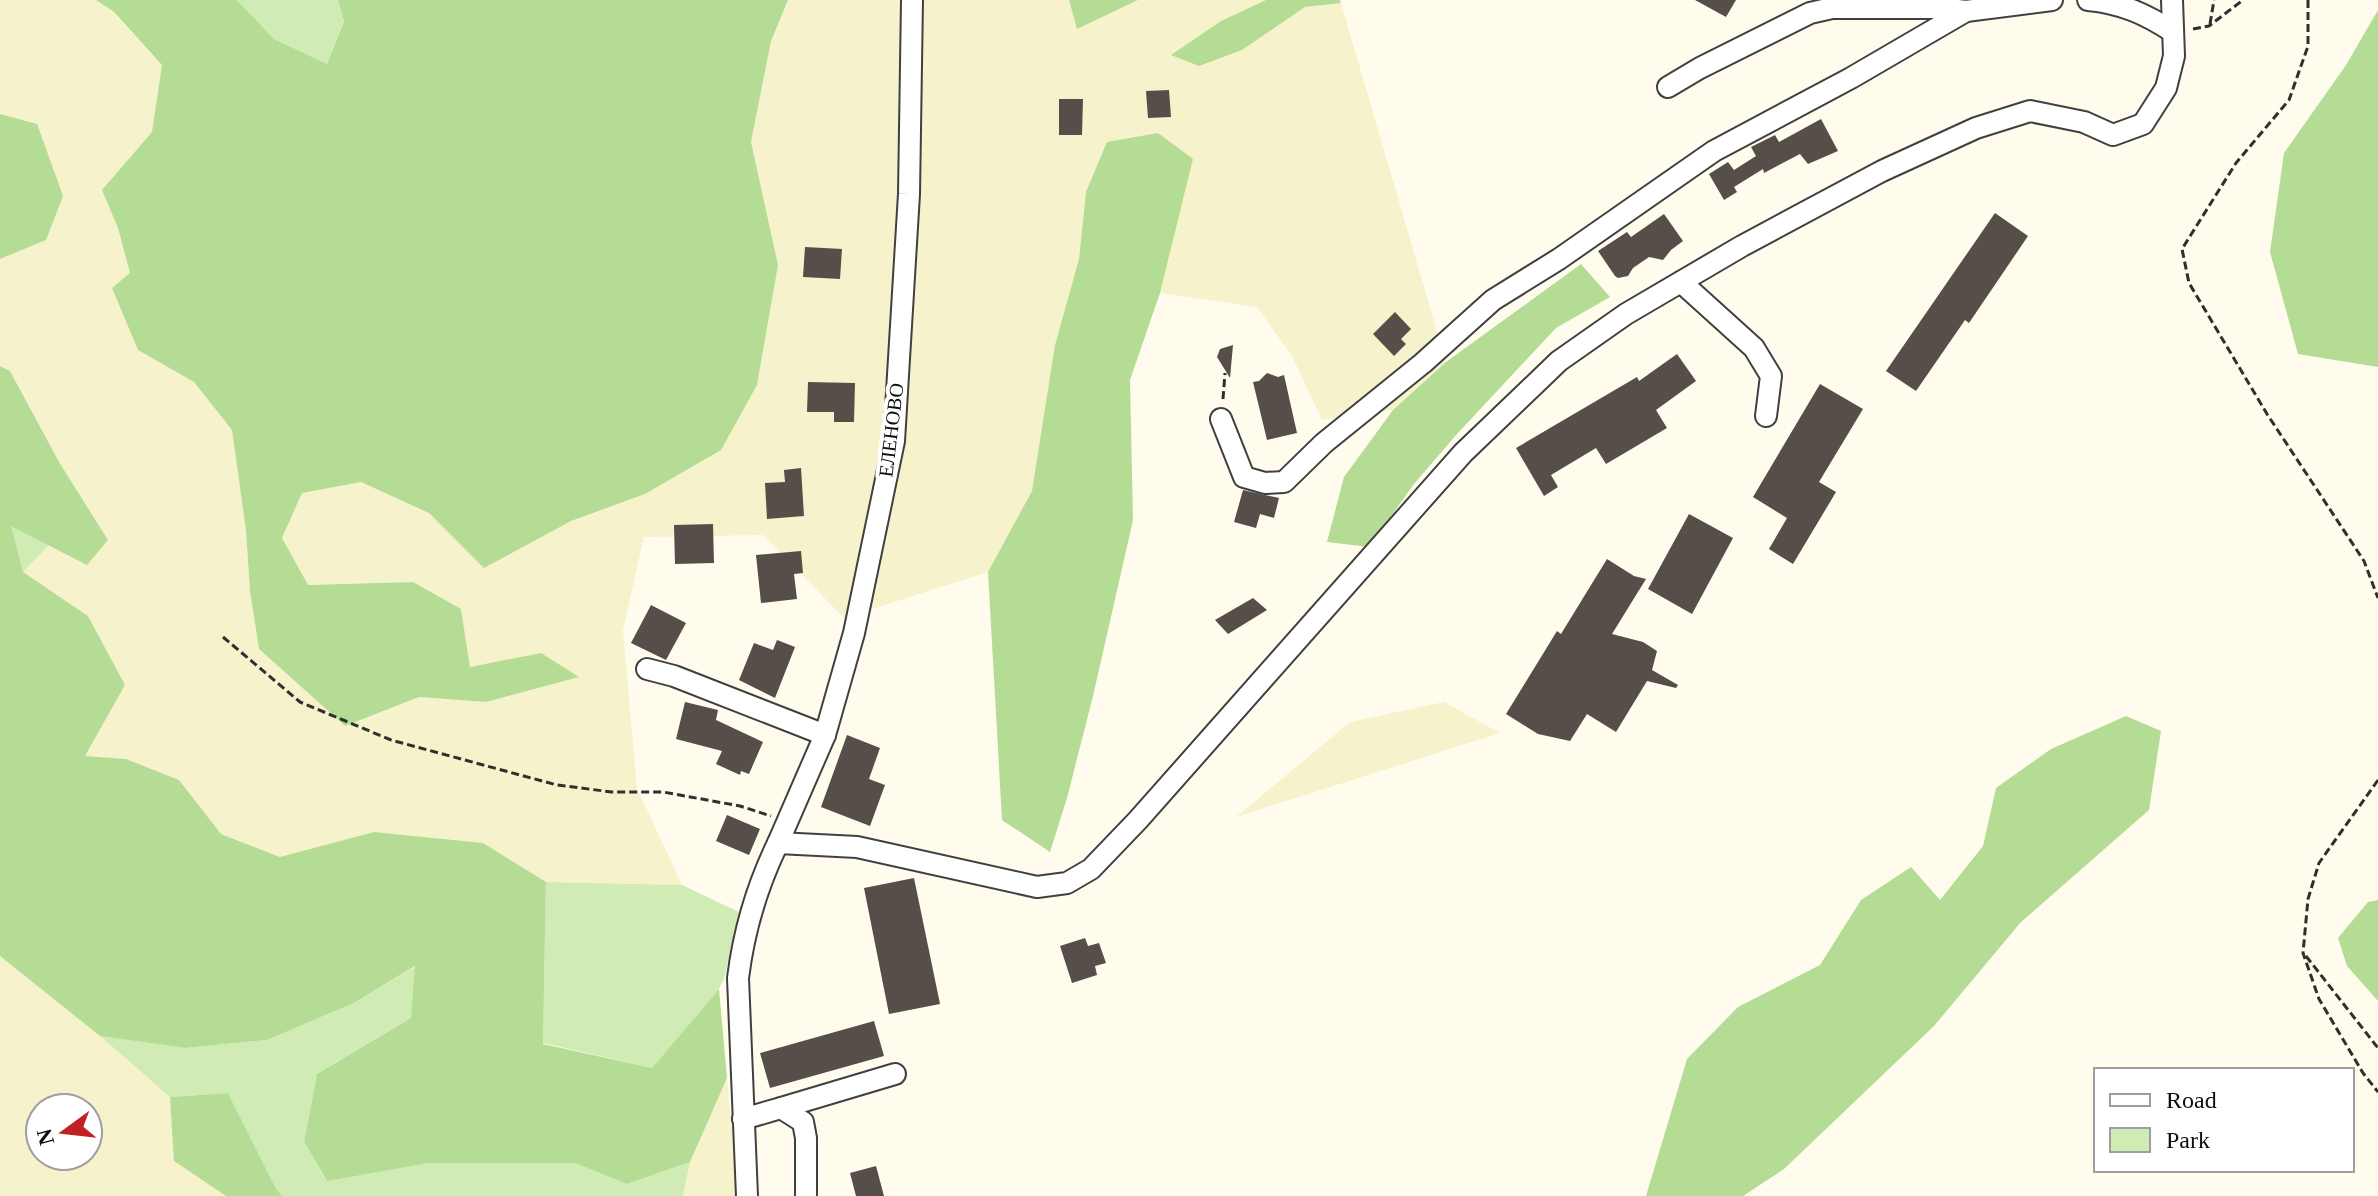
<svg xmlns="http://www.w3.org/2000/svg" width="2378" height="1196" viewBox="0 0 2378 1196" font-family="Georgia,serif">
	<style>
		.farmland { fill: #f6f2cc; fill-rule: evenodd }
		.green { fill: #d1ebb5 }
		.forest { fill: #b4dc94 }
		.building { fill: #564e49 }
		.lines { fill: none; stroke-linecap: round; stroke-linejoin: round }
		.minor-casing { stroke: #404040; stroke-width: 24 }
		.path { stroke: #2f2f2f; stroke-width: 3; stroke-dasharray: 8 4; stroke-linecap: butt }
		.minor { stroke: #fff; stroke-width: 20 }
		.labels { text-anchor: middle; stroke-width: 8; stroke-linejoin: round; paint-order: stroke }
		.street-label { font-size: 20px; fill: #0d0d0d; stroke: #fff }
	</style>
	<rect width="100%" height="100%" fill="#fffced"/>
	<g class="farmland">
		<polygon points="0,0 96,0 113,12 162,65 152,132 102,190 118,228 130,273 138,350 194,382 232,430 246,531 250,591 259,649 345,726 419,697 486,702 541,653 470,667 461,609 413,582 307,585 282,538 302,493 361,482 429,513 484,567 571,521 645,494 757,385 778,265 751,142 771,41 788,0 1069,0 1077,29 1138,0 1266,0 1221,21 1242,50 1305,7 1341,3 1446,362 1393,410 1322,420 1292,356 1257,307 1160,293 1193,159 1086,192 1079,259 1055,345 1032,491 988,572 844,618 763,535 644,537 623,631 637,788 682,885 546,882 483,843 374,832 281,857 221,834 179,780 126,759 85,756 125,685 88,616 23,572 50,544 86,564 108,540 59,462 10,371 0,366 0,259 46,240 37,124 0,114"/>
		<polygon points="1444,702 1500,733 1236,817 1350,722"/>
		<path d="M0,956L100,1036L170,1097L175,1161L226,1196H0ZM40,1108H88V1156H40Z"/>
		<polygon points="727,1078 738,1196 683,1196 690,1162"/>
	</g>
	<g class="green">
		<polygon points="237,0 338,0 344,20 327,64 274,39"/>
		<polygon points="10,525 50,544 23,572"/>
		<polygon points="546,882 682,885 739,912 724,979 719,989 652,1068 543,1043"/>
		<polygon points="416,966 411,1018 317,1074 304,1142 326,1180 428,1163 575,1163 627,1184 690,1162 683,1196 282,1196 276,1190 228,1093 170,1097 100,1036 185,1048 267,1040 354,1003"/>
	</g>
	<g class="forest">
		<polygon points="96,0 237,0 274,39 327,64 344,21 338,0 788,0 771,41 751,142 778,265 757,385 721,450 645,494 571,521 484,568 429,513 361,482 302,493 282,538 308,585 413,582 461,609 470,667 541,653 579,677 486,702 419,697 345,726 259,649 250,591 246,531 232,430 194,382 138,350 112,288 130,273 118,228 102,190 152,132 162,65 114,12"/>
		<polygon points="1069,0 1138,0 1077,29"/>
		<polygon points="1266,0 1340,0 1341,3 1305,7 1242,50 1199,66 1171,55 1221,21"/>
		<polygon points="2378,10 2378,367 2298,354 2270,252 2284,153 2346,65"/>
		<polygon points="0,114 37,124 63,196 46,240 0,259"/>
		<polygon points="1158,133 1193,159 1160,293 1130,380 1133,520 1093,696 1067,798 1050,852 1002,820 988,572 1032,491 1055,345 1079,259 1086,192 1107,142"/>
		<polygon points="1581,264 1610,297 1556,328 1457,434 1414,484 1369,547 1327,542 1344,477 1393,410 1446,362"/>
		<polygon points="0,366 10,371 59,462 108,540 87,565 11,526 23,572 88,616 125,685 85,756 126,759 179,780 221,834 280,857 374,832 483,843 546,882 543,1044 652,1068 719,989 727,1078 690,1162 627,1184 575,1163 428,1163 327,1181 304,1142 317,1074 411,1018 415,966 354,1003 267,1040 185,1048 100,1036 0,956"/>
		<polygon points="2126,716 2161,731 2149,810 2021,922 1934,1026 1784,1169 1743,1196 1646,1196 1687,1059 1738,1007 1820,965 1861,900 1911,867 1940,900 1983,846 1996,788 2051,749"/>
		<polygon points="2378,900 2378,1001 2347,966 2338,938 2368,902"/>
		<polygon points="228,1093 276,1189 282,1196 226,1196 174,1161 170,1097"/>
	</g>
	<g class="building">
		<polygon points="1695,0 1736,0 1726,17"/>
		<polygon points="1169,90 1171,117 1148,118 1146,91"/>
		<polygon points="1059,99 1083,99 1082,135 1059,135"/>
		<polygon points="1821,119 1838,151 1808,164 1800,154 1764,173 1763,169 1734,187 1737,192 1724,200 1709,174 1728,162 1734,170 1756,156 1751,147 1775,135 1779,142"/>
		<polygon points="1995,213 2028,236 1969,323 1965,320 1916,391 1886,371"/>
		<polygon points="1664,214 1683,241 1671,250 1663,260 1649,257 1633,268 1628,276 1618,278 1615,276 1598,251 1627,232 1631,237"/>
		<polygon points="805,247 842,249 840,279 803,277"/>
		<polygon points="1395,312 1411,329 1401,339 1406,344 1394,356 1373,334"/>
		<polygon points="1233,345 1230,378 1217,357 1220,349"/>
		<polygon points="1677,354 1696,381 1656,410 1667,428 1606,464 1596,448 1551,475 1558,487 1544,496 1516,448 1637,377 1639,381"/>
		<polygon points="1267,373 1278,377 1284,375 1297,433 1267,440 1253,382 1259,381"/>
		<polygon points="808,382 855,383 854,422 834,422 834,412 807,412"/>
		<polygon points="1820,384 1863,409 1819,482 1836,492 1793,564 1769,549 1787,518 1753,497"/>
		<polygon points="801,468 804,516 767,519 765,483 785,482 784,470"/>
		<polygon points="1243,490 1279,498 1274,518 1260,514 1256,528 1234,522"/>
		<polygon points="1689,514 1733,538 1692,614 1648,589"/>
		<polygon points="713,524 714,563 675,564 674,525"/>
		<polygon points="801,551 803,573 794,574 797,599 761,603 756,555"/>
		<polygon points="1607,559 1634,576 1646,579 1612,634 1643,642 1657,651 1652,670 1678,685 1676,688 1647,681 1616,732 1587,714 1570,741 1538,734 1506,714 1557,631 1561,634"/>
		<polygon points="1253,598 1267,610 1228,634 1215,620"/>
		<polygon points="651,605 686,623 666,660 631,643"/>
		<polygon points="777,640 795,647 775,698 739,680 754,643 773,650"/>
		<polygon points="685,702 718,710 716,720 763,742 749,774 741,771 740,775 716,764 722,751 676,739"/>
		<polygon points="847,735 880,748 869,779 885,785 870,826 821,807"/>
		<polygon points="727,815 760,829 749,855 716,841"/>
		<polygon points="914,878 940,1004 889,1014 864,888"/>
		<polygon points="1085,938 1088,946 1099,943 1106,963 1095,966 1097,975 1072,983 1060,946"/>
		<polygon points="874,1021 884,1056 770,1088 760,1053"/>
		<polygon points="876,1166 884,1196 856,1196 850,1173"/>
	</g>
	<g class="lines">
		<g class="minor-casing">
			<g id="minor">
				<path d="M2088,0C2121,3 2146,14 2173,32"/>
				<polyline points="1668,87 1700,68 1810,13 1832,8 1941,8 1966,11 2052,0"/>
				<polyline points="1681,282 1754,348 1771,376 1766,416"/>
				<polyline points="1221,419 1244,477 1265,483 1284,482 1324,443 1423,363 1493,300 1559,259 1714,151 1851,78 1966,11"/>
				<polyline points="647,669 674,676 825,735"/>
				<polyline points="778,843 825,735 854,633 894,441 909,194 912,0"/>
				<polyline points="781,1108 895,1074"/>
				<polyline points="743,1119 781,1108 803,1122 806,1138 806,1196"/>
				<path d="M747,1196L738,978C744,930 757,886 778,843L857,847L1037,887L1067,883L1091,869L1138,820L1463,453L1559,361L1626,314L1742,246L1882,171L1976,128L2030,111L2084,122L2113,135L2143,124L2166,88L2174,56L2172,0"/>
			</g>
		</g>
		<g class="path">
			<polyline points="2308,0 2308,46 2289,100 2236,163 2182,249 2189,283 2267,414 2364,561 2378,598"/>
			<polyline points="2210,24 2214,0"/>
			<polyline points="2193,29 2209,26 2243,0"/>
			<polyline points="1223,399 1225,373"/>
			<polyline points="223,637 300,702 391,740 557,785 612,792 663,792 740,806 771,816"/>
			<polyline points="2378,780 2319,863 2308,899 2303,953 2319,999 2363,1073 2378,1092"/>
			<polyline points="2306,956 2378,1048"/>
		</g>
		<use href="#minor" class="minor"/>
	</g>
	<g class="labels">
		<g class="street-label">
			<text transform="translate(891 430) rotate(-83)" y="7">ЕЛЕНОВО</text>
		</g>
	</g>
	<rect x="2094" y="1068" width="260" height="104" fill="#ffffff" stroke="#9e9e9e" stroke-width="2"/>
	<rect x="2110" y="1094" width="40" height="12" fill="#ffffff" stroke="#9e9e9e" stroke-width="2"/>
	<text x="2166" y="1108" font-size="24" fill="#0d0d0d">Road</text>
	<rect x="2110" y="1128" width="40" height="24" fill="#d1ebb5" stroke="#9e9e9e" stroke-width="2"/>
	<text x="2166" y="1148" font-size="24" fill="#0d0d0d">Park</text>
	<g transform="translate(64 1132) rotate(255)"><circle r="38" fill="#ffffff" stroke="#9e9e9e" stroke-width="2"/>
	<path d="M0-6L14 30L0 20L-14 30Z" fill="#c22027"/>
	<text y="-12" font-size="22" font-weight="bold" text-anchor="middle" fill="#0d0d0d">N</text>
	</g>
</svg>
